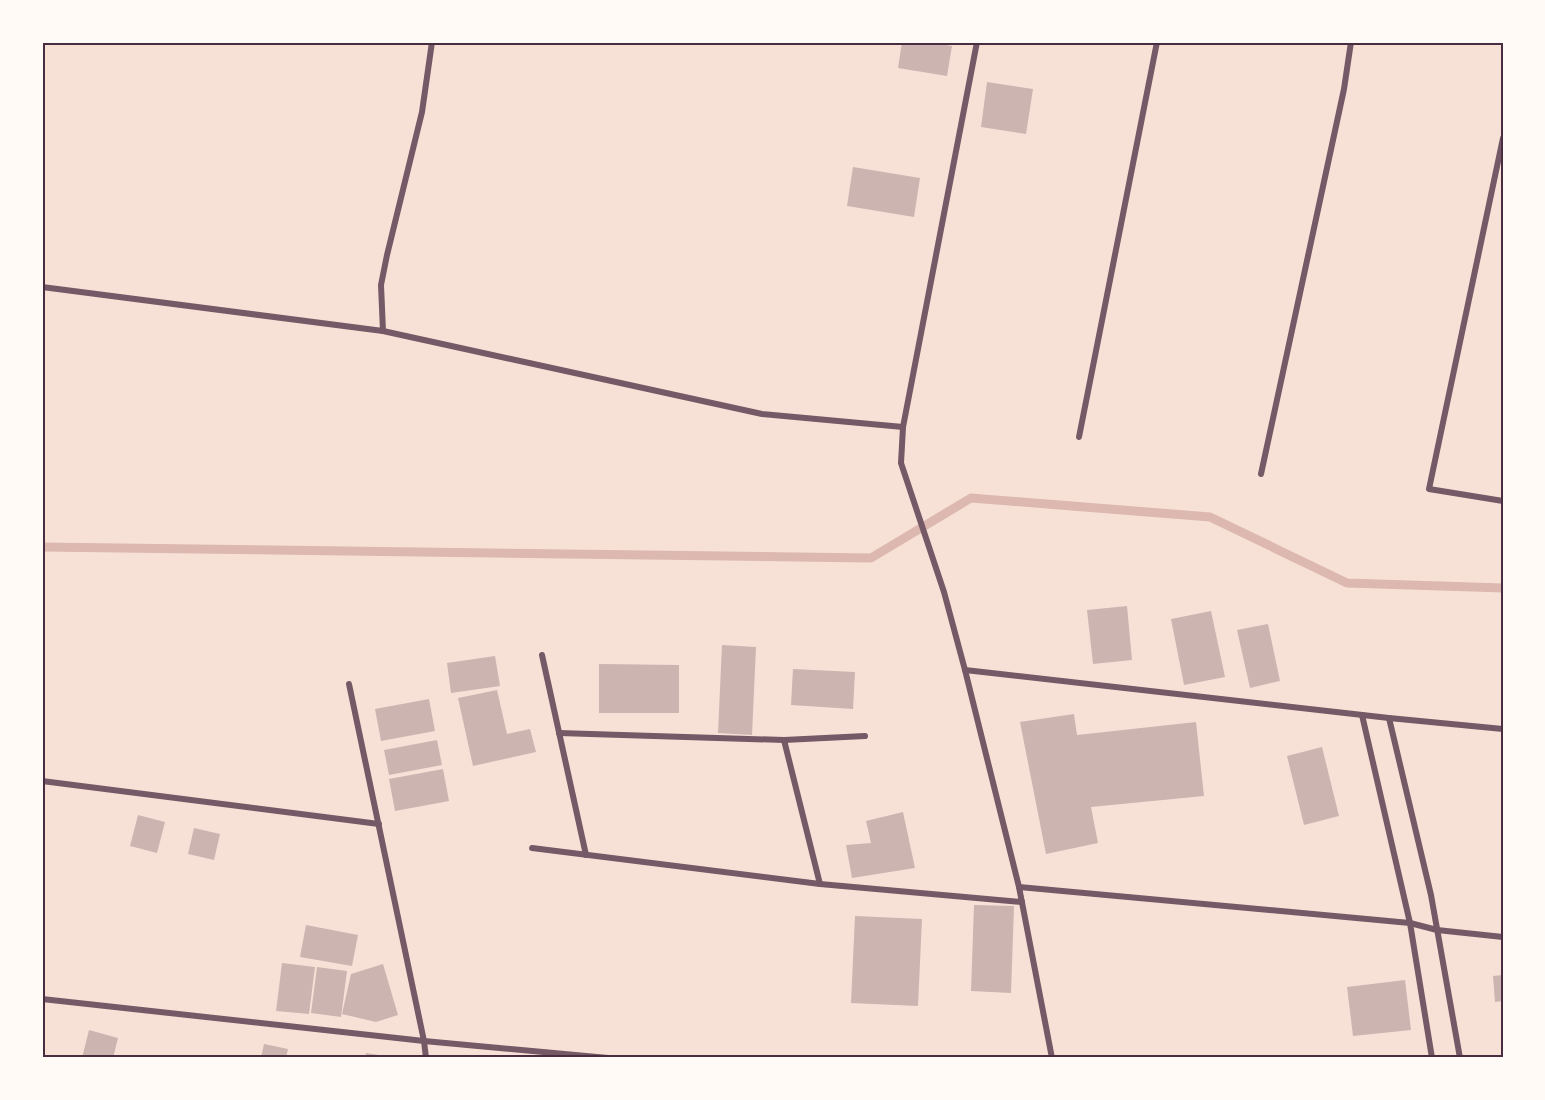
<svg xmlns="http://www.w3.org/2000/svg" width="1545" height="1100" viewBox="0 0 1545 1100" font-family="Barlow,sans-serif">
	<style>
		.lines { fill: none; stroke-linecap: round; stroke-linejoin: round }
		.stream { stroke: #dcb8b0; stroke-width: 9 }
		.building { fill: #ccb4b1 }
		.minor { stroke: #755966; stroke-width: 6 }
		.neatline { fill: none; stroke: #4a2c40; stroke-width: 2 }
	</style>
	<rect width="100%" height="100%" fill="#f7e1d7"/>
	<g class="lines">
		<polyline class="stream" points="42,547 871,558 971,498 1210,517 1347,583 1503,588"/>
	</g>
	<g class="building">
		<polygon points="902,42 930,42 952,46 947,76 898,68"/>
		<polygon points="987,82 1033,89 1026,134 981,127"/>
		<polygon points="853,167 920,178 914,217 847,206"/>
		<polygon points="1127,606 1132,660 1093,664 1087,610"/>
		<polygon points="1211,611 1225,677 1184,685 1171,619"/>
		<polygon points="1268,624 1280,681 1250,688 1237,630"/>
		<polygon points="722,645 756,647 752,735 718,733"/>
		<polygon points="495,656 500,686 451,693 447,663"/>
		<polygon points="599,664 679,665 679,713 599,713"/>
		<polygon points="793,669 855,672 853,709 791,705"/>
		<polygon points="497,690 507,734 530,729 536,752 473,766 458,698"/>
		<polygon points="429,699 435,731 381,741 375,709"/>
		<polygon points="1074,714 1077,735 1196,722 1204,796 1091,807 1098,843 1046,854 1020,722"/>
		<polygon points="437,740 442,765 389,775 384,750"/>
		<polygon points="1322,747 1339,816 1304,825 1287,756"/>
		<polygon points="443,769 449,801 395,811 389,779"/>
		<polygon points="903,812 915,868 852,878 846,845 871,843 866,821"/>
		<polygon points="138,815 165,822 157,853 130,846"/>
		<polygon points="194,828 220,834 214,860 188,854"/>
		<polygon points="974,905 1014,906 1011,993 971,991"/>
		<polygon points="855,916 922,919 918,1006 851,1003"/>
		<polygon points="306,925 358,935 352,966 300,957"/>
		<polygon points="282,963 315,967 309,1014 276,1011"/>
		<polygon points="383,964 398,1015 376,1022 342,1014 351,974"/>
		<polygon points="317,967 347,971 341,1017 311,1013"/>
		<polygon points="1503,975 1503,1001 1495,1002 1493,976"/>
		<polygon points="1405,980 1411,1030 1353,1036 1347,987"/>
		<polygon points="89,1030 118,1038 113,1058 82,1058"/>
		<polygon points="264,1044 288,1049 286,1058 261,1058"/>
		<polygon points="366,1053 392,1057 392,1058 365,1058"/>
	</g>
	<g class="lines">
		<g class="minor">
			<polyline points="977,42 903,427 901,463 944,592 965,670 1019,887 1052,1058"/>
			<polyline points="1503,138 1429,489 1503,501"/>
			<polyline points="42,287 383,331 762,414 903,427"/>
			<polyline points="383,331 381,285 387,255 422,112 432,42"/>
			<polyline points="1079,437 1157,42"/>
			<polyline points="1261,474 1344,89 1351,42"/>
			<polyline points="542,655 586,855"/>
			<polyline points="965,670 1389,718 1503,729"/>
			<polyline points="349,684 424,1041 426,1058"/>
			<polyline points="1362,715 1410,923 1432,1058"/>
			<polyline points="1389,718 1431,895 1460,1058"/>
			<polyline points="559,733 784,740 865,736"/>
			<polyline points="784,740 820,884"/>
			<polyline points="42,781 379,824"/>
			<polyline points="532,848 820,884 1022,902"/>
			<polyline points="1019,887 1410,923 1437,930 1503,937"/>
			<polyline points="42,999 424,1041 608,1058"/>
		</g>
	</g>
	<rect width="1545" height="1100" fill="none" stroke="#fffaf5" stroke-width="87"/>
	<rect x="44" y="44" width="1458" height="1012" class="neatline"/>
</svg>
